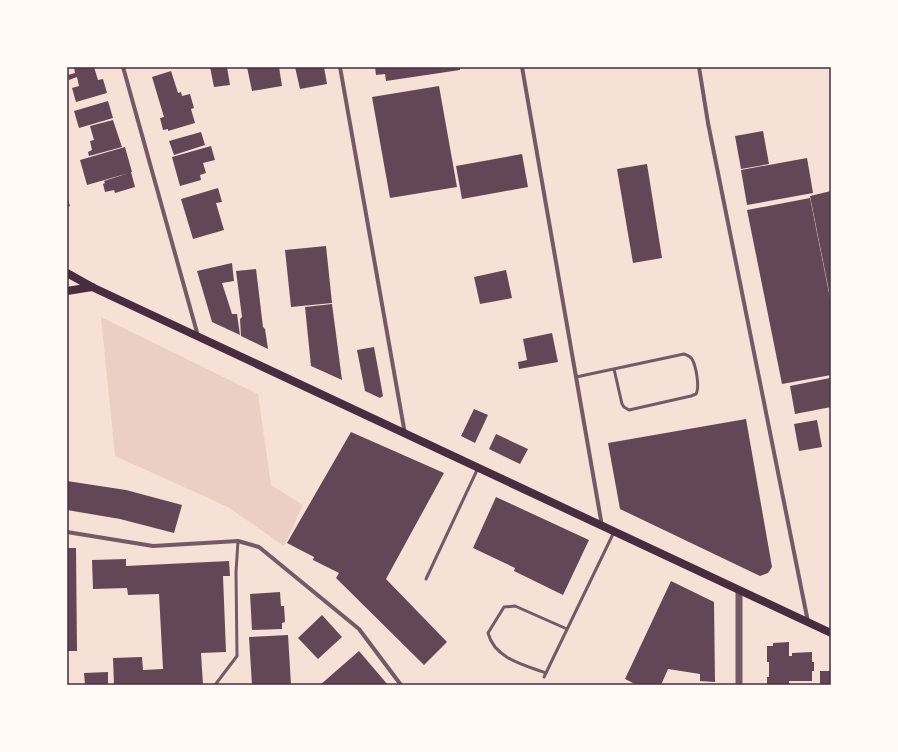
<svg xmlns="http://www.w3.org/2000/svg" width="898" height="752" viewBox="0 0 898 752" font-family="'IBM Plex Sans',sans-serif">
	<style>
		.green { fill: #ebcfc5 }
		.building { fill: #644757 }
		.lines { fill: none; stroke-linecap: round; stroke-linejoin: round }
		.service { stroke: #755966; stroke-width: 3 }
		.minor { stroke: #755966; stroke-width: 4 }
		.tertiary { stroke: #755966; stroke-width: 7 }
		.secondary { stroke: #4a2c40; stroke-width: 8 }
		.neatline { fill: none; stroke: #4a2c40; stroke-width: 1.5 }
	</style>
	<rect width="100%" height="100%" fill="#f7e1d7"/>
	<polygon class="green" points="101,317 258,394 271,485 303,505 284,546 228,507 115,456"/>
	<g class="building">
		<polygon points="74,67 94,67 98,80 103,79 107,93 76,102 72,88 79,86 77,77 69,80 68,75 75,73"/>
		<polygon points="210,67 227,67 230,85 214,87"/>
		<polygon points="247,67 279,67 282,86 252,91"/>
		<polygon points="295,67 324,67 327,84 300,89"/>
		<polygon points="375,67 460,67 460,70 386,81 385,74 376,75"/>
		<polygon points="171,71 178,93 181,92 182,96 190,94 194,108 191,109 195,123 168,131 168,129 163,130 160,118 164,117 152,77"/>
		<polygon points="439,86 457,187 390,198 372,97"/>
		<polygon points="108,101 113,118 79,128 74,111"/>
		<polygon points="113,120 122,147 89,156 88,152 92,150 90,141 94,140 90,126"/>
		<polygon points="763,131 769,164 741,169 735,136"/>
		<polygon points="201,132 205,145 174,155 169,141"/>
		<polygon points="211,146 215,160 203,163 206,173 200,175 201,180 180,186 172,157"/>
		<polygon points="125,147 132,172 131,172 135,187 115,193 114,190 105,192 103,184 105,183 104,181 129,173 87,185 80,160"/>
		<polygon points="522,154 528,187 462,199 456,166"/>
		<polygon points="807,158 813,193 747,205 741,170"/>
		<polygon points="647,164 662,258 633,263 617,169"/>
		<polygon points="218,188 222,202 216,203 224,230 193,239 181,199"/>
		<polygon points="831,191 831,296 830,296 810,196"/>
		<polygon points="67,197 70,206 67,207"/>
		<polygon points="810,198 831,303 831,375 782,384 747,210"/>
		<polygon points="326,246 332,303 291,307 285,250"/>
		<polygon points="232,263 234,281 222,283 232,314 237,314 240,335 212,322 197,271"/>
		<polygon points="256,269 263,327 265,329 268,349 241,336 240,319 242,317 236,271"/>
		<polygon points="506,270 512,298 480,304 474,277"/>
		<polygon points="332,304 342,380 311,366 305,307"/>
		<polygon points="552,333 558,362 519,369 518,362 527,360 523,339"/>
		<polygon points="374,347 383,396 380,398 365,391 357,350"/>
		<polygon points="830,378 831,407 795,414 790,386"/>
		<polygon points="474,409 488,415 475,443 461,436"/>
		<polygon points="746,419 772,567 768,573 760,576 620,509 608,443"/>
		<polygon points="817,420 822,447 799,451 794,424"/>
		<polygon points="351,432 444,473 386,579 447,642 424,665 336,578 339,573 313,560 314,557 287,543"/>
		<polygon points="496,434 528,449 520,464 489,449"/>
		<polygon points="67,481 126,490 182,505 174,533 120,519 67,510"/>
		<polygon points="496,497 589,540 563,595 514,571 515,568 473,548"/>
		<polygon points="67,548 76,548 77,651 67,651"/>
		<polygon points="126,559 126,566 229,561 230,576 223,576 226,652 201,653 203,685 114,685 113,658 142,657 143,670 163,669 159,594 128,595 127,588 93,589 92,560"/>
		<polygon points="671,581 714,602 715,682 700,681 700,674 668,669 661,685 637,685 625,679"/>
		<polygon points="280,592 281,606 284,606 285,622 282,623 282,629 252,630 250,594"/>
		<polygon points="322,615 342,637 318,659 298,638"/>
		<polygon points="288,635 291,685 252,685 249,637"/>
		<polygon points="789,642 789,656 792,656 792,653 812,652 812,662 814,662 814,671 812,671 812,681 789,681 789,685 767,685 767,677 769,677 769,662 767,662 767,646 773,646 773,643"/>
		<polygon points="359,651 388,685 320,685"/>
		<rect x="820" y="671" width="11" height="14"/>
		<polygon points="108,672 108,685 85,685 84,673"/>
	</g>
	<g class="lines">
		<g class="service">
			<path d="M576,377L684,354C687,355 690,356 692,359C696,366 700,387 696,394L691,396L629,410L624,407L622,404L614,369"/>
			<polyline points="426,579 478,468"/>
			<path d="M546,673C524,665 495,659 488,633L504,607L515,606L567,629"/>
			<polyline points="544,677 614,532"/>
			<polyline points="215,685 237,656 236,572 238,541"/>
		</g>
		<g class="minor">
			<polyline points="123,67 198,336"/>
			<polyline points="340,67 405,434"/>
			<polyline points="522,67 602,526"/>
			<polyline points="699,67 708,123 808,622"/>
			<polyline points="67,532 153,546 238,541 259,547 359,629 401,685"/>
		</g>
		<polyline class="tertiary" points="739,685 739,590"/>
		<g class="secondary">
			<polyline points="67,273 92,287 199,337 831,633"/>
			<polyline points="67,291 92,287"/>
		</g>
	</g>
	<rect width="898" height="752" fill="none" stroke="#fffaf5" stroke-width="136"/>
	<rect x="68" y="68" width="762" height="616" class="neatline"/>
</svg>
